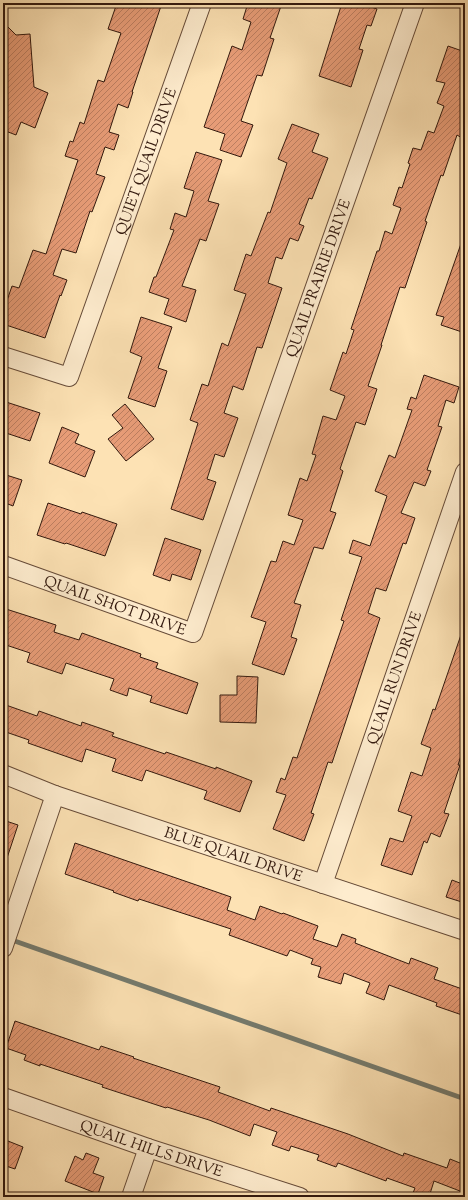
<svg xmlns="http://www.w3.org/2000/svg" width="468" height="1200" viewBox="0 0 468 1200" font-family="'Sorts Mill Goudy',serif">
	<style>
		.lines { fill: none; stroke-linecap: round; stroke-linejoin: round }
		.stream { stroke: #747b6f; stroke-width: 5 }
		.building { fill: url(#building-hatch); stroke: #33190e }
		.minor-casing { stroke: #664b38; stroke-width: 20 }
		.minor { stroke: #feecce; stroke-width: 18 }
		.labels { text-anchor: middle; stroke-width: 3; stroke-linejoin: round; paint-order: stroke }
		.street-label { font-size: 15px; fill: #33190e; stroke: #feecce }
	</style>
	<defs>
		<pattern id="building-hatch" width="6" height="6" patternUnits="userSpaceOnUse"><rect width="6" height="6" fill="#e79c77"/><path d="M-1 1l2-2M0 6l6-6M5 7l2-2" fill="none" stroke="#bc7e60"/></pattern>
	</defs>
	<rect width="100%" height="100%" fill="#fde2b4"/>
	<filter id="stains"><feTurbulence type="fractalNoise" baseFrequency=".005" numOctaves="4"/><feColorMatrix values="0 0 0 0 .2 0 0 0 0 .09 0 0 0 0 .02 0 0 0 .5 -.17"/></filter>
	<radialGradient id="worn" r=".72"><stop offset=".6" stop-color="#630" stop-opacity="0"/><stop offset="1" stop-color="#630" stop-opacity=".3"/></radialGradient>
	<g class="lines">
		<polyline class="stream" points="9,939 465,1099"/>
	</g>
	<g class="building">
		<polygon points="117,3 151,3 161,6 132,92 133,92 128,108 118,104 109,132 119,135 114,150 105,147 96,174 105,177 92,212 90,211 76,253 62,249 53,275 67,280 61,296 60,295 45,338 3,324 3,312 12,286 19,288 33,250 46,254 78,160 65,156 70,141 73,142 80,122 84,124 98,80 104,82 121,33 108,29"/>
		<polygon points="248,3 257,7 259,3 282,3 270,38 274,39 262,76 257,75 241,121 253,125 241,157 220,150 225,134 204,127 232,46 242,50 251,22 243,19"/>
		<polygon points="342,3 359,3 377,9 371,26 367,25 359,49 363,50 351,87 319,76"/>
		<polygon points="3,22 16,35 30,34 34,87 48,93 35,128 21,122 16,135 3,130"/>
		<polygon points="448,46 465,52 465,131 462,138 457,135 443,176 441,175 425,221 427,222 405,288 400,287 381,345 382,345 368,386 377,389 365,425 356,422 340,469 343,471 330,511 336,513 323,549 314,547 294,603 301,605 291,637 297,639 284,675 252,664 266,622 251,617 271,561 276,562 283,541 294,545 303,520 288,515 300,478 307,481 316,455 312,454 323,416 336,420 345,396 330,390 343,352 346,354 354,330 351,329 377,251 379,251 385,231 392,234 401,208 393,205 399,187 402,188 410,164 408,163 413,148 421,150 428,131 434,133 444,106 437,103 445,83 436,81"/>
		<polygon points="292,124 319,134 312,152 328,158 312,199 309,198 299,224 304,226 298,241 290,238 282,259 276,257 268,283 282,288 262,348 257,347 243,390 233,386 224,413 238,418 224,457 215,454 207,479 216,482 203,520 171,509 198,423 190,420 202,384 208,386 222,343 228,346 246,294 234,290 246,254 251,256 268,212 270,213 287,163 278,159"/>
		<polygon points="196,152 222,160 208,201 219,204 206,241 200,239 182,286 196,290 186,322 164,314 169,299 149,292 154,277 156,277 174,230 170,229 175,213 186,217 194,191 184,188"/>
		<polygon points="463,238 465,239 465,333 441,325 444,317 436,315"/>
		<polygon points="141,317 172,327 158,368 167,371 155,407 128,398 142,357 130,352"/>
		<polygon points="424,375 459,387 454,403 446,400 438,426 442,427 427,470 431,471 425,486 414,482 401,513 415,518 406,544 403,543 386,591 376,588 368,613 380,618 332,763 328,762 311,813 314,814 304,841 273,829 286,795 276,792 281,778 285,780 293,757 297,758 344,621 341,620 362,557 349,553 353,540 370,546 387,496 375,491 389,455 395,458 412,410 407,409 411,397 416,399"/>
		<polygon points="3,401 40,413 30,441 3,432"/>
		<polygon points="125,404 154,439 126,461 108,439 123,428 112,415"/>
		<polygon points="62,427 79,434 75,443 95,451 85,477 49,463"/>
		<polygon points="3,474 22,480 13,506 3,502"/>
		<polygon points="48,503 81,514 82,512 117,524 105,556 66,543 65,544 37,535"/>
		<polygon points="165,538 201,550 191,580 172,574 170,581 153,575"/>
		<polygon points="6,609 56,625 54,632 79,640 82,633 141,654 140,657 158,663 156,668 198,683 187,714 150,702 152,696 129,688 127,696 110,690 114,679 66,663 62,674 27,662 30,653 3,644 3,617"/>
		<polygon points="463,629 465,629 465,743 458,765 460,765 444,813 449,814 440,837 431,833 427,843 424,841 412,875 381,865 390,838 403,842 412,816 398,811 411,772 422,776 431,748 421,744 433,709 435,710"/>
		<polygon points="237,676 258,677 256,723 220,722 220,695 237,695"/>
		<polygon points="3,704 37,716 39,711 81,726 82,722 114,733 112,736 165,754 166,752 216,769 216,767 252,781 240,812 204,799 207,791 146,770 142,781 112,771 116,759 86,749 82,762 28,743 29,740 3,731"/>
		<polygon points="6,821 18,825 5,864 3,863 3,828"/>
		<polygon points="75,843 231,897 227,910 255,920 260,906 282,914 283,913 318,926 313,939 337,947 342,934 356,939 355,943 409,964 411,958 438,968 434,979 465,990 465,1016 436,1006 437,1003 389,985 384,1000 366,993 370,983 344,973 341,984 318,977 321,967 311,964 313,959 290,950 287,956 229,935 231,929 139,899 138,901 113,892 114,891 65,874"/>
		<polygon points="452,880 465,885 465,903 446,897"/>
		<polygon points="15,1021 99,1050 101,1046 134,1057 133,1058 220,1087 218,1092 270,1111 271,1108 348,1134 403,1156 404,1153 447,1168 450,1159 465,1165 465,1193 434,1181 429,1197 423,1197 413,1193 415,1188 387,1178 386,1181 338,1163 336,1167 317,1160 319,1155 291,1146 289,1151 272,1145 277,1132 254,1124 250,1136 209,1120 167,1107 166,1108 102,1087 103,1085 40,1064 40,1066 24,1060 26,1055 6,1048"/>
		<polygon points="3,1139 23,1147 15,1169 3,1165"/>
		<polygon points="86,1153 99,1158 93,1173 104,1177 98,1194 65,1181 75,1156 83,1160"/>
	</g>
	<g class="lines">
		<g class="minor-casing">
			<g id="minor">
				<path id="s1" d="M3,356L69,377L202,3"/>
				<path id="s2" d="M3,565L193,633L415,3"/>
				<path id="s3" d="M3,774L55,795L465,931"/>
				<path id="s4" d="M323,884L465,472"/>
				<polyline points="3,948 55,795"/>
				<path id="s5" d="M3,1097L148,1148L300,1197"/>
				<polyline points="131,1197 148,1148"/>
			</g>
		</g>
		<use href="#minor" class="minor"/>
	</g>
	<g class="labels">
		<g class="street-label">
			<text dy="5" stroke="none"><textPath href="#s1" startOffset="298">QUIET QUAIL DRIVE</textPath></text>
			<text dy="5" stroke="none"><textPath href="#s2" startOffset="578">QUAIL PRAIRIE DRIVE</textPath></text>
			<text dy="5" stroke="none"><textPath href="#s2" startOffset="119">QUAIL SHOT DRIVE</textPath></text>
			<text dy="5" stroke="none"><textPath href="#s4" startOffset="218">QUAIL RUN DRIVE</textPath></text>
			<text dy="5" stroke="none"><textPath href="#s3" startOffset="244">BLUE QUAIL DRIVE</textPath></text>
			<text dy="5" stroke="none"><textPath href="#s5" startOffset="157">QUAIL HILLS DRIVE</textPath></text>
		</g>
	</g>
	<rect width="468" height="1200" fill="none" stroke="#fde2b4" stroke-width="16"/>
	<rect x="4" y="4" width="460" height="1192" fill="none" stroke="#33190e" stroke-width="2"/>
	<rect x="8" y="8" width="452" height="1184" fill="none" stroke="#33190e"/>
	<rect width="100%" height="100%" filter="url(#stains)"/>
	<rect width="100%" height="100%" fill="url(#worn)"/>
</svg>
